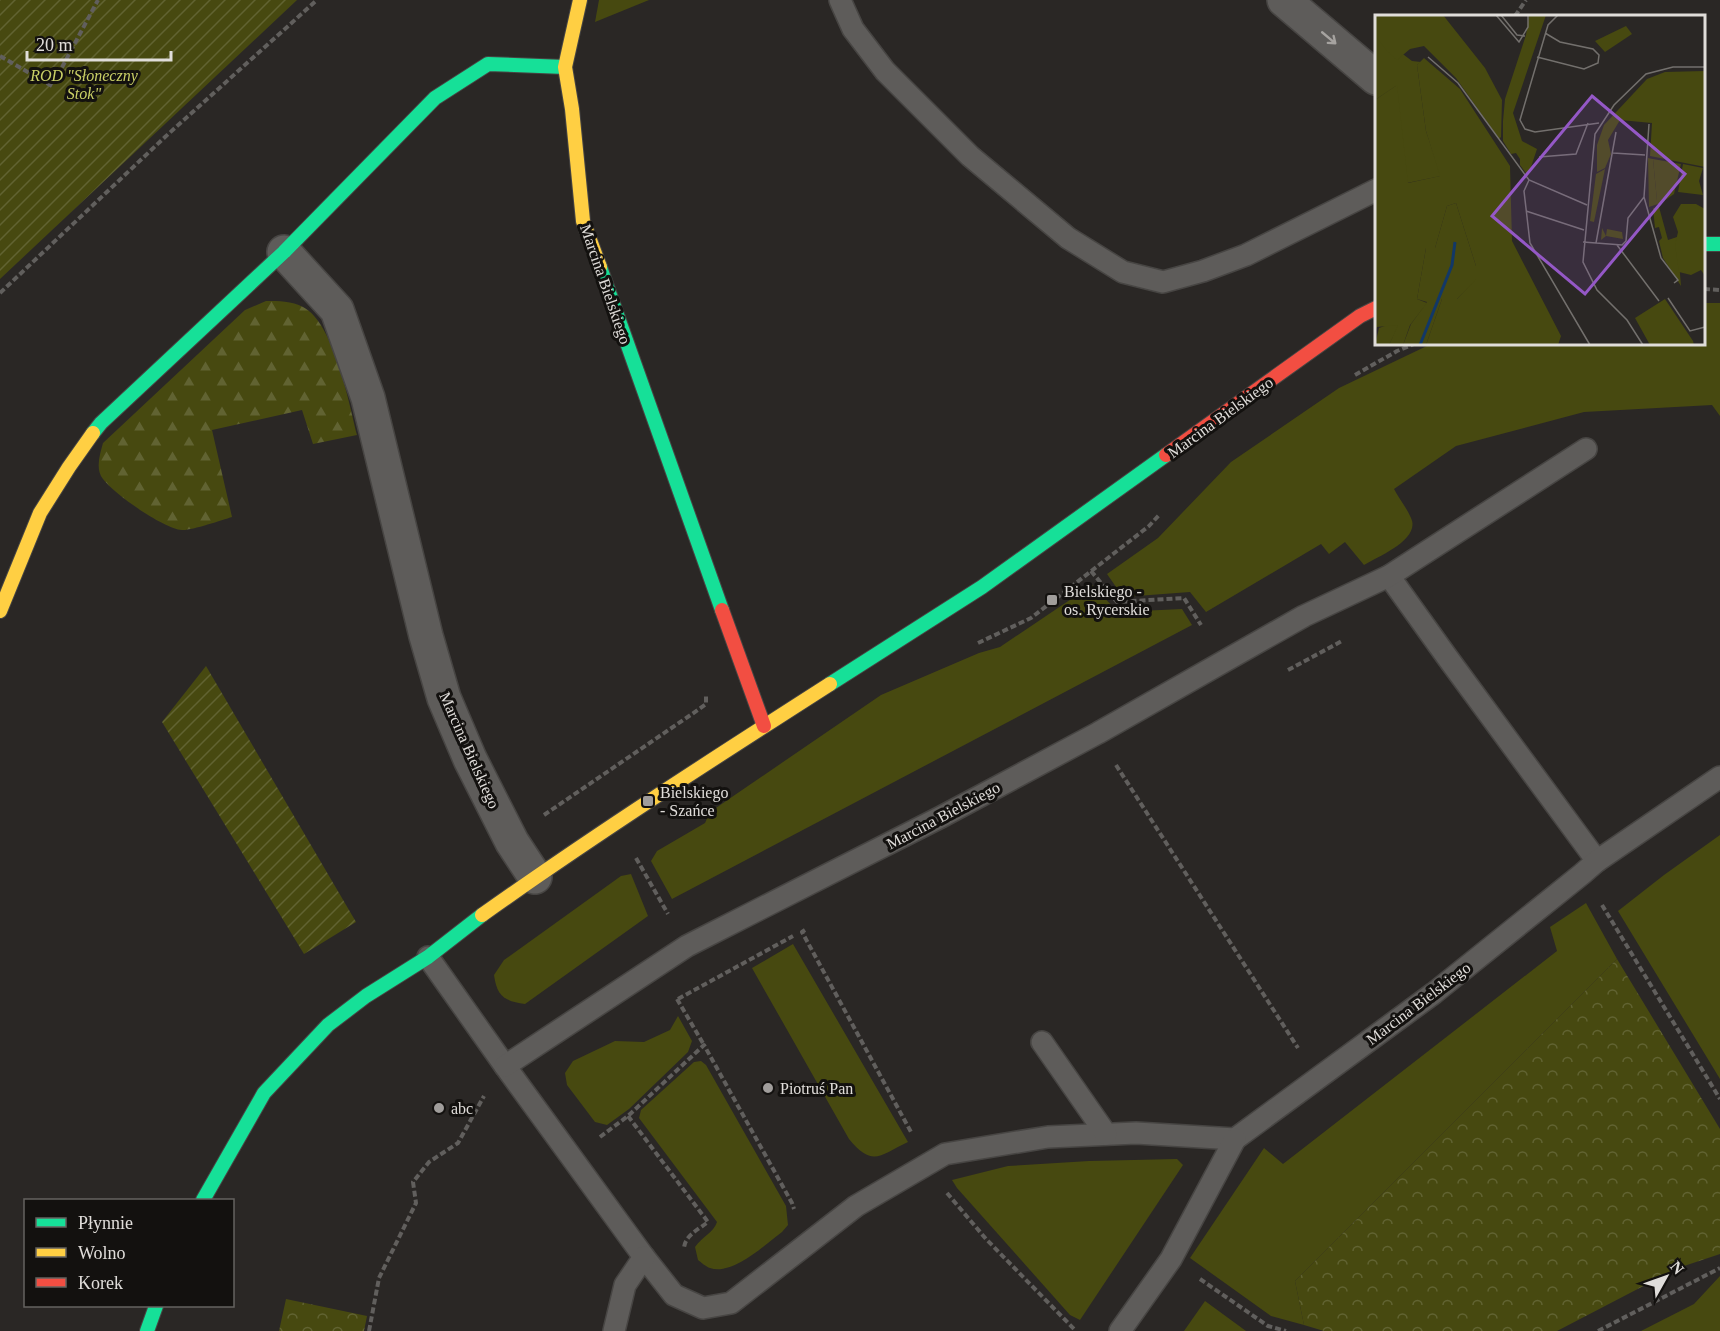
<svg xmlns="http://www.w3.org/2000/svg" width="1720" height="1331" viewBox="0 0 1720 1331" font-family="Georgia,serif">
	<style>
		.grass { fill: #474910 }
		.forest { fill: url(#forest-firs) }
		.park { fill: url(#park-crowns) }
		.garden { fill: url(#garden-furrows) }
		.lines { fill: none; stroke-linecap: round; stroke-linejoin: round }
		.lane-casing { stroke: #474543; stroke-width: 24 }
		.street-casing { stroke: #474543; stroke-width: 36 }
		.fast-casing { stroke: #474543; stroke-width: 16 }
		.slow-casing { stroke: #474543; stroke-width: 16 }
		.jam-casing { stroke: #474543; stroke-width: 16 }
		.path { stroke: #615f5d; stroke-width: 4; stroke-dasharray: 6 3; stroke-linecap: butt }
		.lane { stroke: #5e5c5a; stroke-width: 21 }
		.street { stroke: #5e5c5a; stroke-width: 33 }
		.fast { stroke: #16e098; stroke-width: 14 }
		.slow { stroke: #ffcf43; stroke-width: 14 }
		.jam { stroke: #f24e42; stroke-width: 14 }
		.oneway { stroke: #a6a3a0 }
		.poi-dot { fill: #a09d9b; stroke: #13110f; stroke-width: 2 }
		.labels { text-anchor: middle; stroke-width: 6; stroke-linejoin: round; paint-order: stroke }
		.park-label { font-size: 16px; font-style: italic; fill: #cad066; stroke: #13110f }
		.street-label { font-size: 16px; fill: #e0ddda; stroke: #13110f }
		.poi-label { font-size: 16px; fill: #e0ddda; stroke: #13110f; text-anchor: start }
		.inset-river { fill: none; stroke: #123867; stroke-width: 3 }
		.inset-road { fill: none; stroke: #73706d; stroke-width: 1.5 }
		.view { fill: #9458c6; fill-opacity: 0.15; stroke: #9458c6; stroke-width: 3 }
		.inset-edge { fill: none; stroke: #e0ddda; stroke-width: 3 }
	</style>
	<defs>
		<pattern id="forest-firs" width="22" height="20" patternUnits="userSpaceOnUse" patternTransform="scale(1.5)"><rect width="22" height="20" fill="#474910"/><path d="M5 1l3.5 6h-7zM16 11l3.5 6h-7z" fill="#616332"/></pattern>
		<pattern id="park-crowns" width="20" height="18" patternUnits="userSpaceOnUse" patternTransform="scale(1.5)"><rect width="20" height="18" fill="#474910"/><path d="M2 6a3 3 0 1 1 6 0M12 15a3 3 0 1 1 6 0" fill="none" stroke="#616332"/></pattern>
		<pattern id="garden-furrows" width="10" height="10" patternUnits="userSpaceOnUse" patternTransform="scale(1.5)"><rect width="10" height="10" fill="#474910"/><path d="M-1 1l2-2M0 10L10 0M9 11l2-2" fill="none" stroke="#616332"/></pattern>
	</defs>
	<rect width="100%" height="100%" fill="#2a2725"/>
	<g class="grass">
		<polygon points="599,0 649,0 595,22"/>
		<path d="M1704,303H1720V416L1712,405L1584,412L1456,446L1394,489C1399,499 1407,508 1411,518C1421,539 1379,556 1364,565L1345,542L1329,554L1321,544L1206,612L1190,592L1123,597L1107,574L1158,538L1231,462L1339,388L1431,344H1704Z"/>
		<polygon points="1092,585 1118,612 1182,609 1192,625 672,899 651,861 657,851 705,823 710,812 881,695 979,653 1000,647"/>
		<polygon points="1720,835 1720,1079 1618,911 1664,875"/>
		<path d="M631,874L648,916L525,1004C505,1001 497,997 494,975L504,960L621,876Z"/>
		<polygon points="1586,903 1617,959 1295,1281 1304,1325 1271,1316 1190,1258 1264,1148 1283,1164 1557,951 1550,927"/>
		<path d="M793,944L908,1142C880,1155 873,1168 849,1139L752,968Z"/>
		<polygon points="678,1016 692,1041 688,1052 629,1109 607,1125 595,1122 567,1085 565,1073 573,1061 615,1041 644,1042 670,1030"/>
		<path d="M701,1061L706,1065L786,1206L788,1225L782,1232C766,1244 732,1276 710,1268C706,1267 701,1262 698,1260L695,1247C702,1237 714,1232 717,1222L639,1118L641,1110L694,1062Z"/>
		<polygon points="1177,1159 1183,1165 1080,1320 1070,1315 957,1188 952,1180 1008,1166 1089,1161"/>
		<polygon points="1720,1276 1720,1331 1641,1331 1694,1304"/>
		<polygon points="1205,1301 1246,1331 1184,1331"/>
	</g>
	<path class="forest" d="M266,301C278,301 292,301 303,307C334,323 349,403 357,435L313,444L302,410L212,430L232,517C222,520 190,531 182,530C164,529 114,494 103,479C95,469 100,454 103,443L245,310Z"/>
	<g class="park">
		<polygon points="1617,959 1720,1129 1720,1254 1678,1268 1557,1331 1324,1331 1304,1325 1295,1281"/>
		<polygon points="286,1299 367,1316 364,1331 279,1331"/>
	</g>
	<g class="garden">
		<polygon points="0,0 297,0 0,279"/>
		<polygon points="206,666 356,922 304,954 162,722"/>
	</g>
	<g class="lines">
		<g class="lane-casing">
			<g id="lane">
				<polyline points="840,0 853,29 885,71 970,156 1068,238 1123,272 1163,282 1203,271 1246,255 1376,190"/>
				<polyline points="1389,576 1447,657 1597,861"/>
				<polyline points="428,957 505,1066 644,1257 674,1295 703,1308 731,1303 856,1206 945,1154 1048,1137 1136,1133 1235,1139 1434,993 1582,874 1597,861 1720,777"/>
				<polyline points="1042,1042 1106,1134"/>
				<polyline points="505,1066 687,946 941,817 1098,733 1304,616 1389,576 1586,449"/>
				<polyline points="614,1331 625,1285 644,1257"/>
				<polyline points="1120,1331 1171,1259 1235,1139"/>
			</g>
		</g>
		<g class="street-casing">
			<g id="street">
				<polyline points="1284,0 1376,78"/>
				<polyline points="284,252 337,310 368,398 426,636 444,698 470,759 512,842 535,877"/>
			</g>
		</g>
		<g class="fast-casing">
			<g id="fast">
				<polyline points="1704,244 1720,244"/>
				<polyline points="600,267 722,610"/>
				<polyline points="93,433 101,423 284,252 435,98 488,64 565,67"/>
				<polyline points="830,684 982,587 1166,455"/>
				<polyline points="203,1200 264,1093 328,1025 366,996 428,957 482,915"/>
				<polyline points="147,1331 156,1306"/>
			</g>
		</g>
		<g class="slow-casing">
			<g id="slow">
				<polyline points="580,0 565,67 572,109 583,221 600,267"/>
				<polyline points="0,611 40,513 69,467 93,433"/>
				<path d="M482,915C596,834 713,759 830,684"/>
			</g>
		</g>
		<g class="jam-casing">
			<g id="jam">
				<polyline points="1166,455 1360,316 1376,308"/>
				<polyline points="722,610 764,726"/>
			</g>
		</g>
		<g class="path">
			<polyline points="1515,16 1526,0"/>
			<polyline points="0,56 52,86 98,0"/>
			<polyline points="1704,289 1720,290"/>
			<polyline points="0,293 165,137 317,0"/>
			<polyline points="1355,375 1397,351 1414,344"/>
			<polyline points="1091,571 1117,602 1184,598 1201,625"/>
			<polyline points="978,643 1031,618 1149,526 1160,514"/>
			<polyline points="1288,670 1342,641"/>
			<polyline points="1116,765 1298,1048"/>
			<polyline points="544,815 692,714 706,704 706,694"/>
			<polyline points="636,858 668,914"/>
			<polyline points="1602,905 1720,1099"/>
			<polyline points="805,930 802,932 911,1132"/>
			<polyline points="677,999 704,1045"/>
			<polyline points="678,999 793,936"/>
			<path d="M628,1116L708,1222C699,1229 684,1236 684,1249"/>
			<polyline points="600,1137 628,1116 704,1045 792,1203 794,1209"/>
			<polyline points="947,1193 986,1239 1076,1331"/>
			<polyline points="1200,1279 1268,1326 1286,1331"/>
			<polyline points="369,1331 379,1278 416,1203 413,1182 429,1162 458,1143 484,1096"/>
			<polyline points="1598,1331 1720,1268"/>
		</g>
		<use href="#lane" class="lane"/>
		<use href="#street" class="street"/>
		<use href="#fast" class="fast"/>
		<use href="#slow" class="slow"/>
		<use href="#jam" class="jam"/>
	</g>
	<defs><path id="oneway-shaft" d="M-6 0H5M1.5-3L5.5 0L1.5 3" fill="none" stroke-width="1.6" stroke-linecap="round" stroke-linejoin="round" transform="scale(1.5)"/></defs>
	<use class="oneway" href="#oneway-shaft" transform="translate(1329 38) rotate(40)"/>
	<g class="poi-dot">
		<rect x="1046" y="594" width="12" height="12" rx="3"/>
		<rect x="642" y="795" width="12" height="12" rx="3"/>
		<circle cx="768" cy="1088" r="6"/>
		<circle cx="439" cy="1108" r="6"/>
	</g>
	<g class="labels">
		<g class="park-label">
			<text x="84" y="81">ROD "Słoneczny<tspan x="84" dy="18">Stok"</tspan></text>
		</g>
		<g class="street-label">
			<text transform="translate(606 284) rotate(71)" y="6">Marcina Bielskiego</text>
			<text transform="translate(1220 417) rotate(-36)" y="6">Marcina Bielskiego</text>
			<text transform="translate(470 750) rotate(66)" y="6">Marcina Bielskiego</text>
			<text transform="translate(943 815) rotate(-28)" y="6">Marcina Bielskiego</text>
			<text transform="translate(1418 1003) rotate(-37)" y="6">Marcina Bielskiego</text>
		</g>
		<g class="poi-label">
			<text x="1064" y="597">Bielskiego -<tspan x="1064" dy="18">os. Rycerskie</tspan></text>
			<text x="660" y="798">Bielskiego<tspan x="660" dy="18">- Szańce</tspan></text>
			<text x="780" y="1094">Piotruś Pan</text>
			<text x="451" y="1114">abc</text>
		</g>
	</g>
	<g transform="translate(1375 15)">
		<rect width="330" height="330" fill="#2a2725"/>
		<path d="M154,0H171L138,98L147,126L162,134L153,161L145,150V144L141,138L136,139L128,126V106L130,84L151,20ZM330,56V152L275,141L277,108L245,105L233,125L236,139L230,153L222,157V130L229,110L272,64L290,57ZM273,143L278,144L282,185L286,188L274,192ZM308,149L328,153L324,166L328,180L303,177ZM230,154L219,207L215,206L221,159ZM284,192L293,225L302,222L306,271L288,243L284,226L287,223L284,212L280,213L278,193ZM227,213L231,221L232,214L247,217L248,224L231,221L226,225ZM15,309L24,310L14,330H0L4,313Z" fill="#474910"/>
		<path d="M0,18L37,46L46,47L42,50L51,116L66,161L32,168L21,71L0,85ZM81,188L101,251V265L82,284H67L51,330H28L36,309L52,287L42,284L51,233H60L72,191ZM306,189H321L330,194V261L326,255L316,260L304,257L300,230L303,217L298,202Z" fill="#474910"/>
		<path d="M251,11L257,19L230,37L220,26ZM278,144L306,149L299,179L286,188L282,186Z" fill="#474910"/>
		<path d="M0,0H68L110,53L127,85L126,122L124,124L81,63L49,31L35,34L22,45L12,36L0,20ZM49,43L85,74L135,151L137,226L186,321L183,330H51L67,284H82L101,264V251L81,188L72,191L60,233H51L42,284L52,288L35,310L28,330H14L23,310L2,312L0,316V85L22,70L33,168L65,161L51,116L42,50ZM290,284L318,326L319,330H275L260,303Z" fill="#474910"/>
		<path class="inset-river" d="M45,330L77,250L80,227"/>
		<path class="inset-road" d="M121,0L144,27L153,12V0M126,0L142,20L150,21M183,0L173,10L145,105L150,114L160,117L224,108M53,42L83,68L154,165L212,190M162,42L209,54L223,48L224,40L218,34L185,27L170,18M238,138L270,140M164,142L201,139L213,108M154,165L149,176L155,228L215,330M269,182L286,243L303,265L299,268M151,196L209,215M208,227L247,230L251,226L253,203L269,182L274,109M221,228L241,117M242,230L284,286M293,283L315,316L330,312M268,330L252,305L222,275L208,247L220,119L239,90L271,59L298,52H330"/>
		<path class="view" d="M217,81L310,159L210,279L117,201Z"/>
		<rect width="330" height="330" class="inset-edge"/>
	</g>
	<rect x="24" y="1199" width="210" height="108" fill="#13110f" stroke="#656360" stroke-width="1.5"/>
	<rect x="36" y="1218" width="30" height="9" fill="#16e098" stroke="#656360" stroke-width="1.5"/>
	<text x="78" y="1229" font-size="18" fill="#e0ddda">Płynnie</text>
	<rect x="36" y="1248" width="30" height="9" fill="#ffcf43" stroke="#656360" stroke-width="1.5"/>
	<text x="78" y="1259" font-size="18" fill="#e0ddda">Wolno</text>
	<rect x="36" y="1278" width="30" height="9" fill="#f24e42" stroke="#656360" stroke-width="1.5"/>
	<text x="78" y="1289" font-size="18" fill="#e0ddda">Korek</text>
	<g transform="translate(1666 1277) rotate(50)" stroke="#13110f" stroke-width="4.5" paint-order="stroke">
	<path d="M0-4.5L10 22L0 15L-10 22Z" fill="#e0ddda"/>
	<text y="-9" font-size="16" font-weight="bold" text-anchor="middle" fill="#e0ddda">N</text>
	</g>
	<path d="M27 51v9h144v-9" fill="none" stroke="#e0ddda" stroke-width="3"/>
	<text x="36" y="51" font-size="18" fill="#e0ddda" stroke="#13110f" stroke-width="4.5" paint-order="stroke">20 m</text>
</svg>
